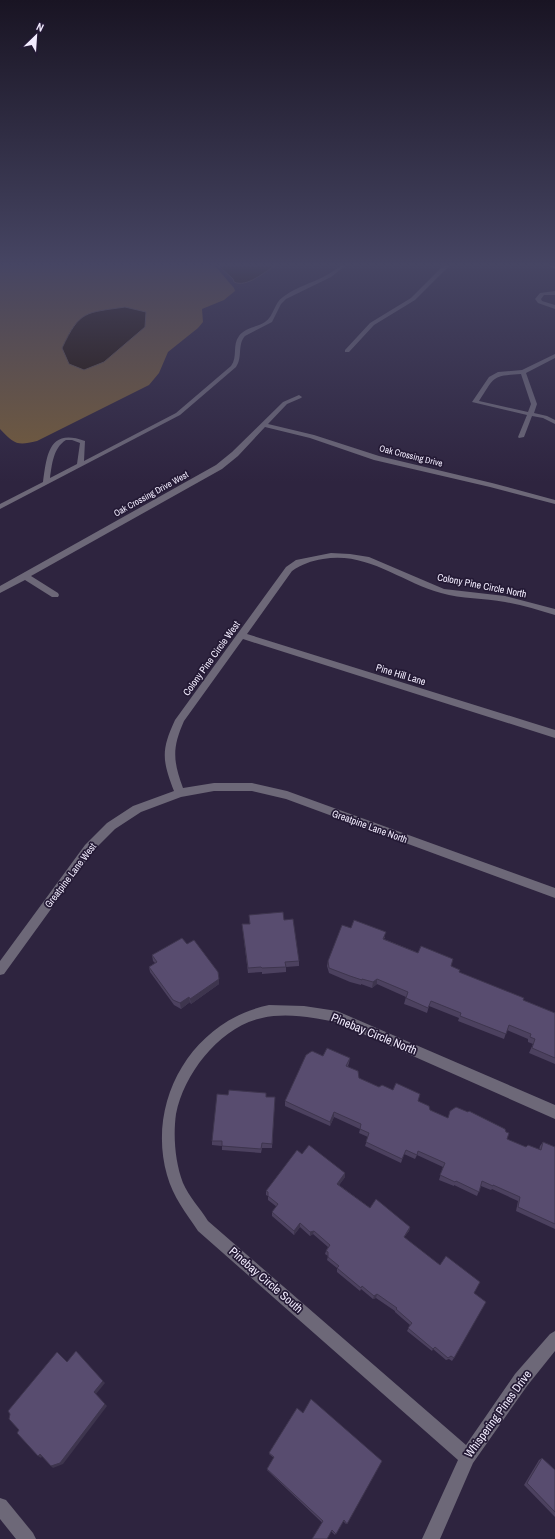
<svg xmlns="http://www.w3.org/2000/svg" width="555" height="1539" viewBox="0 0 555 1539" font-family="'Archivo Narrow',sans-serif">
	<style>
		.forest { fill: #755c3a }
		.water { fill: #201000; stroke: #5f524c }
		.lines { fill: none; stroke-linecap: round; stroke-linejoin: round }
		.lane { fill: #6d6878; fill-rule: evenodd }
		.street { fill: #6d6878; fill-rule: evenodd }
		.secondary { fill: #938aa4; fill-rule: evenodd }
		.wall { fill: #4c415f }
		.shaded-wall { fill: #3e354e }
		.building { fill: #584c6f; stroke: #3e354e }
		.labels { text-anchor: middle; stroke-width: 3.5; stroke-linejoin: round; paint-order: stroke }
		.far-street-label { font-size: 9px; fill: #f2ecfe; stroke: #241a35 }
		.street-label { font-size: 10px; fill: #f2ecfe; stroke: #241a35 }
		.near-street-label { font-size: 12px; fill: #f2ecfe; stroke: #241a35 }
	</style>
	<rect width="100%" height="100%" fill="#2e243f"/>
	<path class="forest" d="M0,266H215L234,288L235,291L224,300L202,309L203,322L198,328L168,352L159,373L149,385L37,441C17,446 14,444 0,429Z"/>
	<g class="water">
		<path d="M219,266H275C264,272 247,288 234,282L233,279Z"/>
		<path d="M125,307L146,312L145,327L104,362L84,370L69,364L62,348C80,310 85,313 125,307Z"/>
	</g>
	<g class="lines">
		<g class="lane">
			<path d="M340,266H345L331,277L286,299L281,304L272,322L245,336C237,345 243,357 236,367L180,415L0,509V504L43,482C47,454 49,428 85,441L84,461L176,413L231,366C238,357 232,345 239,336C245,328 257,327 265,322C274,316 274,303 283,297C300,284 323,281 340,266ZM66,440H72L80,443L77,464L50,478C52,465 53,448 66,440Z"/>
			<polygon points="555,291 555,295 544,295 541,299 542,301 555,305 555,309 538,303 535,299 540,293"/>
			<path d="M555,354V358L526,373L537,404L534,413L547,416L555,420V424L543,418L532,416L524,437L519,438L518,437L527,415L472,402L489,377L498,372L522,370ZM521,374L531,404L528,412L479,401C495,377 491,376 521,374Z"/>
		</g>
		<g class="street">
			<polygon points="443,266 449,266 415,300 374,325 349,352 345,352 345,350 370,323 411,298"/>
			<polygon points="299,395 302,397 301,398 287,404 268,424 314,435 379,456 492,483 555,500 555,504 490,487 374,460 310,438 265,427 238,456 222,469 31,576 58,593 59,595 58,597 52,597 25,580 0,593 0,586 216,465 232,452 283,402"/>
			<path d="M331,553L350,554L369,557L444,589L505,596L555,609V615C538,610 522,605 505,602C484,598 462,599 441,593C401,582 367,551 323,559C311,561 302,564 292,571L247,634L555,730V738L243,639L184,721C172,748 173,761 183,788L214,783H252L287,791L555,888V898L286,799L252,791H214L181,797L141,812L115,829L93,851L4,974L0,975V961L85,845L107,823L133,806L174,791C162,760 161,750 175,720L286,567L296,560Z"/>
			<path d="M269,1005L304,1006L337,1011L555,1105V1119L336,1022C311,1017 283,1012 258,1019C218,1030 184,1074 176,1114C173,1136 175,1162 183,1183C189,1197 200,1208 208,1221L466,1445L515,1374L550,1334L555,1331V1351L527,1386L473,1463L440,1539H422L458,1460L198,1231C186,1213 173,1197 167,1175C146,1101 192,1021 269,1005Z"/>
			<polygon points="0,1498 6,1500 33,1533 36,1539 16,1539 0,1519"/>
		</g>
		<polygon class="secondary" points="550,266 555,266 555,269"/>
	</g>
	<g class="wall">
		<polygon points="249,915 284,920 299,961 299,966 286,967 286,972 262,974 262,972 248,973 242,924 250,924"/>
		<polygon points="351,928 385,937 384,939 451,966 459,972 523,1000 555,1013 555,1064 529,1053 533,1044 528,1042 528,1039 507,1030 504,1039 458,1021 459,1018 429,1006 427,1013 415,1008 404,1004 406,997 377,984 372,988 361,984 361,985 350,982 329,973 327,966 328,961"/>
		<polygon points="187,944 218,972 219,984 191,1004 190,1002 181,1009 174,1005 150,972 149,967 155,963 153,961 152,955"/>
		<polygon points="323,1056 350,1058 349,1063 348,1066 359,1078 379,1087 418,1102 430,1110 448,1118 507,1139 526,1147 539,1150 540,1146 543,1142 555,1147 555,1229 516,1211 518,1201 492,1189 491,1190 481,1186 477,1196 454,1185 454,1186 439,1180 443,1167 417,1155 415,1159 404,1154 401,1163 365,1146 368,1137 359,1133 360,1129 334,1117 330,1126 285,1106 285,1101"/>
		<polygon points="266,1097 275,1097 272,1148 262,1148 261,1153 222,1150 222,1146 212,1145 212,1141"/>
		<polygon points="302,1154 345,1173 345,1177 339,1185 370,1208 410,1227 409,1231 404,1237 474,1293 454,1358 452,1361 449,1359 446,1360 433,1349 432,1351 407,1331 410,1325 395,1312 395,1311 376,1298 373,1299 361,1289 360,1291 337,1272 337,1268 327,1260 328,1256 325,1254 326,1251 328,1247 313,1234 310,1236 300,1227 294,1235 272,1216 272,1212 277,1207 268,1200 268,1196 266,1195 266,1191"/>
		<polygon points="297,1408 347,1524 346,1524 343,1521 335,1535 267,1470 267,1469 274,1458 269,1454 269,1453"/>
		<polygon points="542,1458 555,1470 555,1517 524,1485 539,1460"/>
	</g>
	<g class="shaded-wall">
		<polygon points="219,979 219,984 191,1004 190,999"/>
		<polygon points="377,979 377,984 372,988 373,982"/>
		<polygon points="189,997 190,1002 181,1009 180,1003"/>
		<polygon points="334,1112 334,1117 330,1126 330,1122"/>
		<polygon points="345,1173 345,1177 337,1188 337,1184"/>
		<polygon points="300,1223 300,1227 294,1235 294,1231"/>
		<polygon points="410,1227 409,1231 402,1240 404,1237"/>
		<polygon points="314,1231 313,1234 310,1236 310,1232"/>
		<polygon points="377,1294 376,1298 373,1299 374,1296"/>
		<polygon points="103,1381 105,1383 96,1394 94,1392"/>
		<polygon points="105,1404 107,1406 63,1464 53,1468 51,1466"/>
		<polygon points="40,1454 43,1455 41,1458 38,1456"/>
	</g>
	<g class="building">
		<polygon points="283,912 284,920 293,919 299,961 285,962 286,967 262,968 261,967 248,968 242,924 250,924 249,915"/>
		<polygon points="354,920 386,932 383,939 418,953 421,946 453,959 451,966 460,970 459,972 524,998 523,1000 555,1013 555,1058 532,1048 535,1039 530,1037 531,1034 509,1025 506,1034 460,1016 461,1013 431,1001 428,1008 406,998 408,992 377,979 373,982 362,979 362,980 350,976 329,968 328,961 342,925 351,928"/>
		<polygon points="182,938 187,944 194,940 218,972 219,979 190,999 189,997 180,1003 173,1000 149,967 157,962 152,955"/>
		<polygon points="327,1048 350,1058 346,1066 358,1071 359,1078 379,1087 382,1085 393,1090 396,1083 420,1094 418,1101 429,1106 430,1110 448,1118 450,1111 456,1107 468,1112 469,1111 505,1129 506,1132 509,1133 507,1139 526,1147 528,1145 541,1150 543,1142 555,1147 555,1224 518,1207 520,1197 493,1185 493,1186 482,1181 479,1192 456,1181 455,1182 440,1175 445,1163 418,1151 417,1155 406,1150 402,1159 366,1142 369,1133 360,1129 361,1124 334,1112 330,1122 285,1101 306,1055 312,1051 323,1056"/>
		<polygon points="229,1090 266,1093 266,1097 275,1097 272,1144 262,1143 261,1149 222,1146 222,1141 212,1141 217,1094 228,1095"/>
		<polygon points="309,1145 345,1173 337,1184 370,1208 376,1199 410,1227 404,1237 440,1265 446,1256 480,1282 474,1293 486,1302 454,1358 451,1356 448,1358 435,1347 433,1349 408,1328 412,1323 396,1309 397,1308 377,1294 374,1296 362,1286 361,1288 337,1268 339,1266 328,1257 328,1252 326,1251 330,1245 314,1231 310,1232 300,1223 294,1231 272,1212 278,1204 268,1196 268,1192 266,1191 297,1150 302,1154"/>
		<polygon points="76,1351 103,1381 94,1392 105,1404 60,1463 51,1466 40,1454 38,1456 17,1433 19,1430 9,1419 10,1414 8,1411 57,1352 67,1362"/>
		<polygon points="311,1399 382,1461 347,1524 344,1520 336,1534 332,1530 327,1539 312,1539 323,1521 267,1469 274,1457 269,1453 297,1408 303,1413"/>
		<polygon points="542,1458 555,1470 555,1512 527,1483"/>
	</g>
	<linearGradient id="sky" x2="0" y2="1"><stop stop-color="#191423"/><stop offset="0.55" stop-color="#464563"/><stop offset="1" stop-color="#464563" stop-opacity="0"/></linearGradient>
	<rect width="555" height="482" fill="url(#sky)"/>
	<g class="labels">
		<g class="far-street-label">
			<text transform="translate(411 456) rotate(14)" y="3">Oak Crossing Drive</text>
			<text transform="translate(151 494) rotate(-29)" y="3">Oak Crossing Drive West</text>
		</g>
		<g class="street-label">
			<text transform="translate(482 585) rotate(11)" y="4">Colony Pine Circle North</text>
			<text transform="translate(211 658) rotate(-54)" y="4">Colony Pine Circle West</text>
			<text transform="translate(401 674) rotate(17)" y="4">Pine Hill Lane</text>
			<text transform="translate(370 826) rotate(20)" y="4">Greatpine Lane North</text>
			<text transform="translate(70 875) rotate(-53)" y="4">Greatpine Lane West</text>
		</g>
		<g class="near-street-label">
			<text transform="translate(374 1034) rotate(22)" y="4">Pinebay Circle North</text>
			<text transform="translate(266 1280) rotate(41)" y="4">Pinebay Circle South</text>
			<text transform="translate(498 1414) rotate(-54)" y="4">Whispering Pines Drive</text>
		</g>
	</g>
	<g transform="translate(36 36) rotate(25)" stroke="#241a35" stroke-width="3" paint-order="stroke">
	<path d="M0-3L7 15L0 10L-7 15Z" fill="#f2ecfe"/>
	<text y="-6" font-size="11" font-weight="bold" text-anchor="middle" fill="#f2ecfe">N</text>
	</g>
</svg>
